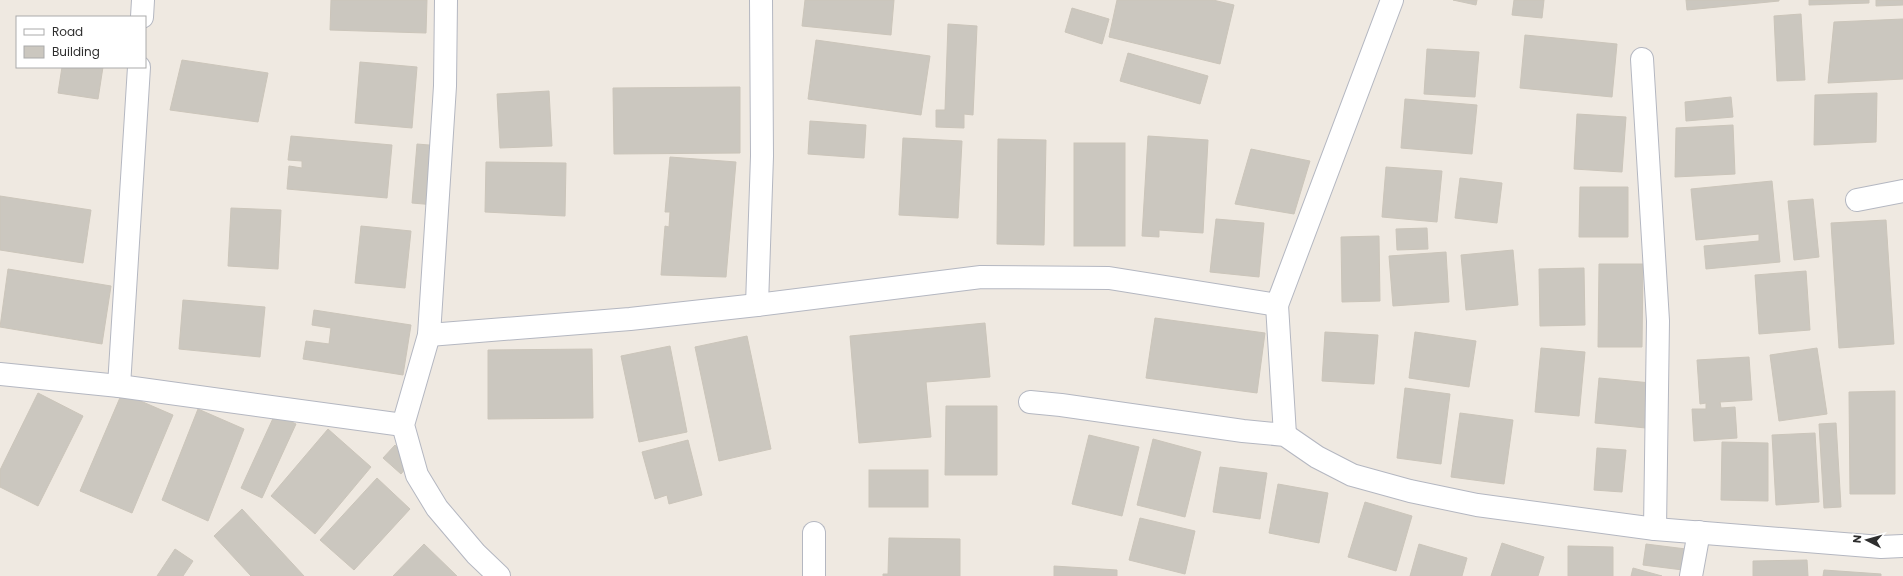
<svg xmlns="http://www.w3.org/2000/svg" width="1903" height="576" viewBox="0 0 1903 576" font-family="Poppins,sans-serif">
	<style>
		.building { fill: #cbc7bf; stroke: #cbc5ba }
		.lines { fill: none; stroke-linecap: round; stroke-linejoin: round }
		.minor-casing { stroke: #b4b7c1; stroke-width: 24 }
		.minor { stroke: #fff; stroke-width: 22 }
	</style>
	<rect width="100%" height="100%" fill="#efe9e1"/>
	<g class="building">
		<polygon points="331,0 427,0 426,33 330,30"/>
		<polygon points="805,0 894,0 891,35 802,26"/>
		<polygon points="1117,0 1213,0 1234,5 1220,64 1109,37"/>
		<polygon points="1453,0 1477,0 1476,5"/>
		<polygon points="1514,0 1544,0 1542,18 1512,15"/>
		<polygon points="1686,0 1779,0 1779,1 1687,10"/>
		<polygon points="1809,0 1869,0 1869,3 1809,5"/>
		<polygon points="1876,0 1903,0 1903,5 1876,6"/>
		<polygon points="1072,8 1109,19 1102,44 1065,32"/>
		<polygon points="1801,14 1805,80 1777,81 1774,16"/>
		<polygon points="1903,19 1903,79 1828,83 1834,22"/>
		<polygon points="948,24 977,26 973,115 964,114 964,128 936,127 936,110 945,110"/>
		<polygon points="1525,35 1617,44 1612,97 1520,88"/>
		<polygon points="816,40 930,56 921,115 808,99"/>
		<polygon points="1427,49 1479,52 1475,97 1424,94"/>
		<polygon points="1128,53 1208,76 1200,104 1120,81"/>
		<polygon points="182,60 268,73 258,122 170,110"/>
		<polygon points="360,62 417,67 412,128 355,123"/>
		<polygon points="62,67 103,67 98,99 58,93"/>
		<polygon points="740,87 740,153 614,154 613,88"/>
		<polygon points="549,91 552,146 500,148 497,94"/>
		<polygon points="1877,93 1876,142 1814,145 1815,95"/>
		<polygon points="1731,97 1733,117 1686,121 1685,102"/>
		<polygon points="1405,99 1477,105 1472,154 1401,148"/>
		<polygon points="1577,114 1626,117 1622,172 1574,169"/>
		<polygon points="810,121 866,125 864,158 808,154"/>
		<polygon points="1733,125 1735,174 1675,177 1676,128"/>
		<polygon points="291,136 392,145 387,198 287,189 289,166 302,168 302,161 288,160"/>
		<polygon points="1148,136 1208,140 1203,233 1159,230 1159,237 1142,236"/>
		<polygon points="903,138 962,141 958,218 899,215"/>
		<polygon points="998,139 1046,140 1044,245 997,244"/>
		<rect x="1074" y="143" width="51" height="103"/>
		<polygon points="417,144 441,146 435,205 412,203"/>
		<polygon points="1251,149 1310,161 1294,214 1235,204"/>
		<polygon points="670,157 736,162 726,277 661,275 665,226 669,227 670,212 665,212"/>
		<polygon points="486,162 566,163 565,216 485,212"/>
		<polygon points="1386,167 1442,171 1437,222 1382,217"/>
		<polygon points="1460,178 1502,183 1497,223 1455,218"/>
		<polygon points="1772,181 1780,262 1706,269 1704,246 1759,241 1759,234 1696,240 1691,189"/>
		<polygon points="1580,187 1628,187 1628,237 1579,237"/>
		<polygon points="0,196 91,210 83,263 0,250"/>
		<polygon points="1813,199 1819,257 1794,260 1788,201"/>
		<polygon points="231,208 281,210 278,269 228,266"/>
		<polygon points="1216,219 1264,223 1259,277 1210,272"/>
		<polygon points="1886,220 1894,344 1839,348 1831,223"/>
		<polygon points="361,226 411,231 405,288 355,283"/>
		<polygon points="1427,228 1428,249 1397,250 1396,229"/>
		<polygon points="1379,236 1380,301 1342,302 1341,237"/>
		<polygon points="1513,250 1518,305 1466,310 1461,255"/>
		<polygon points="1446,252 1449,302 1393,306 1389,256"/>
		<polygon points="1599,264 1643,264 1642,347 1598,347"/>
		<polygon points="1584,268 1585,325 1540,326 1539,269"/>
		<polygon points="8,269 111,286 102,344 0,327"/>
		<polygon points="1806,271 1810,330 1759,334 1755,275"/>
		<polygon points="183,300 265,307 260,357 179,349"/>
		<polygon points="314,310 411,325 403,375 303,359 306,341 329,344 331,328 312,325"/>
		<polygon points="1155,318 1265,333 1257,393 1146,378"/>
		<polygon points="985,323 990,377 926,382 931,437 859,443 850,336"/>
		<polygon points="1325,332 1378,335 1374,384 1322,381"/>
		<polygon points="1415,332 1476,341 1469,387 1409,378"/>
		<polygon points="747,336 771,449 719,461 695,347"/>
		<polygon points="670,346 687,432 639,442 621,356"/>
		<polygon points="1541,348 1585,352 1579,416 1535,412"/>
		<polygon points="1817,348 1827,414 1779,421 1770,355"/>
		<polygon points="592,349 593,418 488,419 488,350"/>
		<polygon points="1749,357 1752,400 1720,402 1721,408 1735,407 1737,438 1694,441 1692,409 1706,409 1706,403 1700,404 1697,360"/>
		<polygon points="1599,378 1651,383 1646,428 1595,423"/>
		<polygon points="1405,388 1450,394 1441,464 1397,458"/>
		<polygon points="1895,391 1895,494 1850,494 1849,392"/>
		<polygon points="38,393 83,416 38,506 0,487 0,470"/>
		<polygon points="122,393 173,415 132,513 80,491"/>
		<polygon points="946,406 997,406 997,475 945,475"/>
		<polygon points="198,409 244,429 208,521 162,500"/>
		<polygon points="1460,413 1513,420 1504,484 1451,477"/>
		<polygon points="275,414 296,424 262,498 241,488"/>
		<polygon points="1836,423 1841,507 1824,508 1819,424"/>
		<polygon points="328,429 371,467 315,534 271,496"/>
		<polygon points="1815,433 1819,502 1776,505 1772,435"/>
		<polygon points="1089,435 1139,447 1122,516 1072,504"/>
		<polygon points="1153,439 1201,452 1185,517 1137,505"/>
		<polygon points="688,440 702,495 669,504 667,495 655,499 642,452"/>
		<polygon points="1722,442 1768,443 1768,501 1721,500"/>
		<polygon points="395,445 412,461 401,474 383,458"/>
		<polygon points="1597,448 1626,450 1622,492 1594,490"/>
		<polygon points="1220,467 1267,473 1260,519 1213,512"/>
		<rect x="869" y="470" width="59" height="37"/>
		<polygon points="377,478 410,509 354,570 320,540"/>
		<polygon points="1278,484 1328,493 1319,543 1269,533"/>
		<polygon points="1365,502 1412,516 1396,571 1348,557"/>
		<polygon points="242,509 304,576 251,576 214,536"/>
		<polygon points="1140,518 1195,531 1185,574 1129,560"/>
		<polygon points="889,538 960,539 960,576 883,576 883,574 888,574"/>
		<polygon points="1502,543 1544,557 1538,576 1491,576"/>
		<polygon points="424,544 457,576 393,576"/>
		<polygon points="1419,544 1467,558 1462,576 1410,576"/>
		<polygon points="1646,544 1686,549 1683,570 1643,565"/>
		<polygon points="1568,546 1613,547 1613,576 1568,576"/>
		<polygon points="175,549 193,561 183,576 157,576"/>
		<polygon points="1807,560 1808,576 1753,576 1753,561"/>
		<polygon points="1054,566 1117,570 1117,576 1054,576"/>
		<polygon points="1633,568 1662,576 1631,576"/>
		<polygon points="1824,570 1881,574 1881,576 1823,576"/>
	</g>
	<g class="lines">
		<g class="minor-casing">
			<g id="minor">
				<polyline points="446,0 445,86 429,335 403,425 417,475 437,508 476,554 499,576"/>
				<polyline points="142,17 143,0"/>
				<polyline points="1642,59 1658,321 1655,529"/>
				<polyline points="1857,200 1903,191"/>
				<polyline points="757,305 762,156 761,0"/>
				<polyline points="1277,305 1285,435"/>
				<polyline points="429,335 630,319 757,305 981,277 1109,278 1277,305 1392,0"/>
				<polyline points="0,374 119,386 403,425"/>
				<polyline points="119,386 139,67"/>
				<polyline points="1030,402 1061,405 1243,431 1285,435 1317,457 1352,475 1410,491 1477,505 1655,529 1881,547 1903,546"/>
				<polyline points="814,533 814,576"/>
				<polyline points="1691,576 1699,532"/>
			</g>
		</g>
		<use href="#minor" class="minor"/>
	</g>
	<rect x="16" y="16" width="130" height="52" fill="#ffffff" stroke="#ababab"/>
	<rect x="24" y="29" width="20" height="6" fill="#ffffff" stroke="#ababab"/>
	<text x="52" y="36" font-size="12" fill="#2e2e2e">Road</text>
	<rect x="24" y="46" width="20" height="12" fill="#cbc7bf" stroke="#ababab"/>
	<text x="52" y="56" font-size="12" fill="#2e2e2e">Building</text>
	<g transform="translate(1867 540) rotate(276)" stroke="#ffffff" stroke-width="3" paint-order="stroke">
	<path d="M0-3L7 15L0 10L-7 15Z" fill="#2e2e2e"/>
	<text y="-6" font-size="11" font-weight="bold" text-anchor="middle" fill="#2e2e2e">N</text>
	</g>
</svg>
